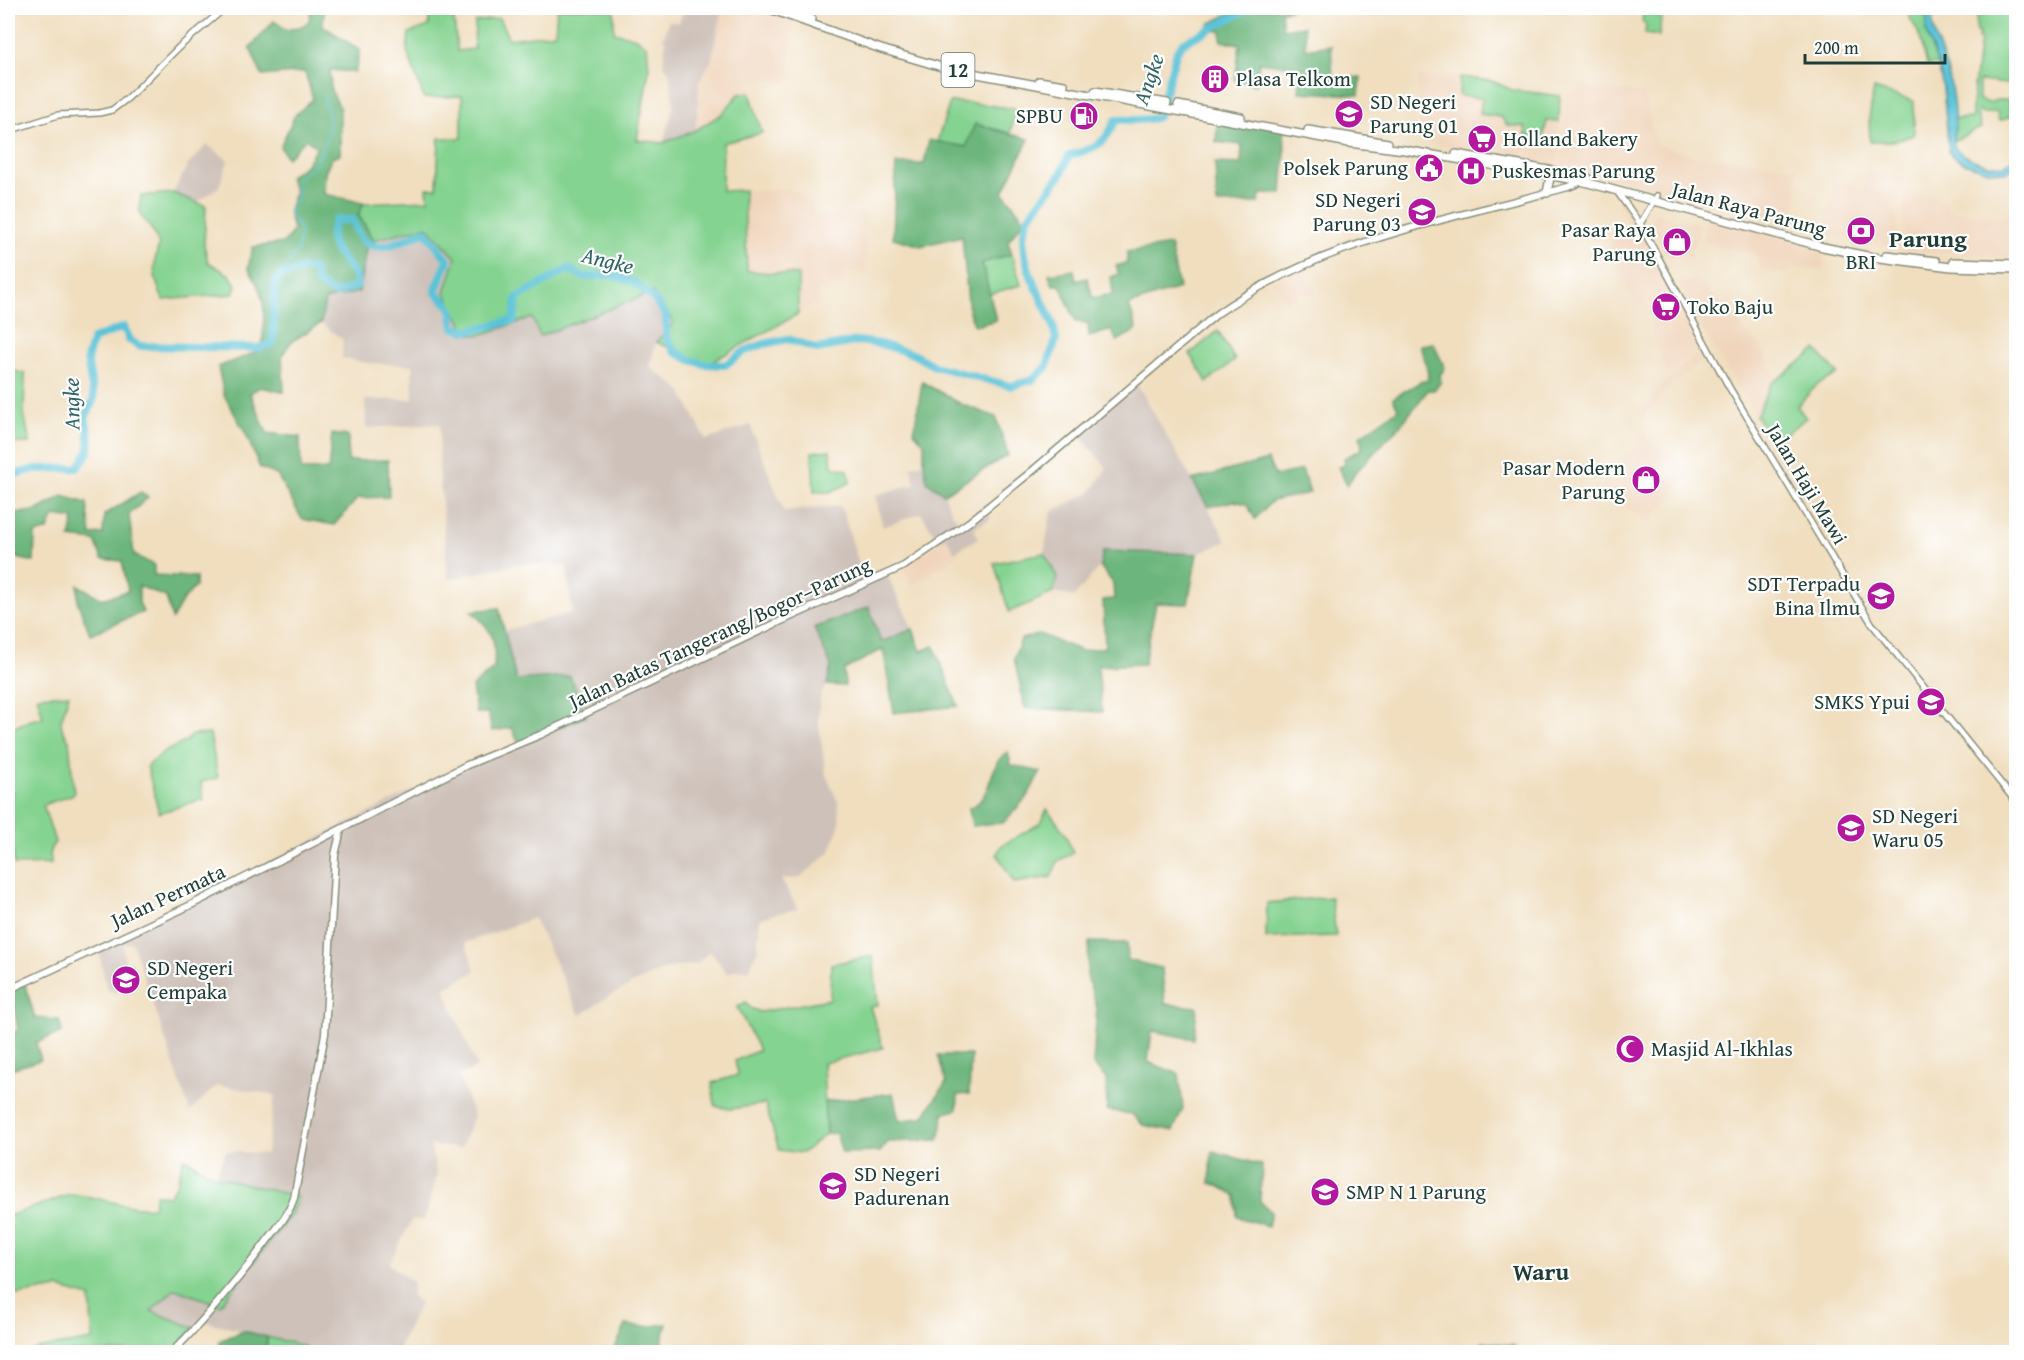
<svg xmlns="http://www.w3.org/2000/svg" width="2024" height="1360" viewBox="0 0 2024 1360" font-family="'Gentium Book Plus',serif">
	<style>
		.built { fill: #f0d5bc }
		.industrial { fill: #cec1b9 }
		.green { fill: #85d391; stroke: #528862; stroke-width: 1.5 }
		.forest { fill: #6cb57b; stroke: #467958; stroke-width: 1.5 }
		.water { fill: #5bc3d7; stroke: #3d8086; stroke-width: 1.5 }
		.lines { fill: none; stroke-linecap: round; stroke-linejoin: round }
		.stream { stroke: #5bc3d7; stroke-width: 1.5 }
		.river { stroke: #5bc3d7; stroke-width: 8 }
		.secondary-casing { stroke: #888e7a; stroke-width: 8 }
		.primary-casing { stroke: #888e7a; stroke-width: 9 }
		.highway-casing { stroke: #888e7a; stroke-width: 10 }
		.secondary { stroke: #fff; stroke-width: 5 }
		.primary { stroke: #fff; stroke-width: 6 }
		.highway { stroke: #fff; stroke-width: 7 }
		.labels { text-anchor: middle; stroke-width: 4.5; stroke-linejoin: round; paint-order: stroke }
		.shield { fill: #fff; stroke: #627771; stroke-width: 1.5 }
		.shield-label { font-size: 20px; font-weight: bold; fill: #1f3d34 }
		.poi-label { font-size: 21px; fill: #1f3d34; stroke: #fff; text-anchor: start }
		.street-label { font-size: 21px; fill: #1f3d34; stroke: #fff }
		.water-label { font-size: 22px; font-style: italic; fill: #316565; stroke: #fff }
		.quarter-label { font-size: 24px; font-weight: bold; fill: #1f3d34; stroke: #fff }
	</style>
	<rect width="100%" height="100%" fill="#fff"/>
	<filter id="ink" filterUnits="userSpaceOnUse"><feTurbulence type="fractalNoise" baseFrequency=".0167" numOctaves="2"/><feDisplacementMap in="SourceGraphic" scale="12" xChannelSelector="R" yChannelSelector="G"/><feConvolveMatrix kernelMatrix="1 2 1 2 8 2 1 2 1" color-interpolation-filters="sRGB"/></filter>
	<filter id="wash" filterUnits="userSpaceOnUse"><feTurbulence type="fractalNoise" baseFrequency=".008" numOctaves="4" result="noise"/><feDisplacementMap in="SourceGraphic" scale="24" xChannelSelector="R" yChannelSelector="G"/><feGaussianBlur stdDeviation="1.35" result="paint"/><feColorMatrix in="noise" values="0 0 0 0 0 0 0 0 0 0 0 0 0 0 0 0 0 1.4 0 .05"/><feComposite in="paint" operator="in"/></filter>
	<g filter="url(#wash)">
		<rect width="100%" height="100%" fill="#f0debf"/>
		<g class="built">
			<polygon points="723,8 794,8 788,82 752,78 750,92 739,94 722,114 696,130 699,82 711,61"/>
			<polygon points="1418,77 1460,77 1459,96 1483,98 1507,125 1525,127 1547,121 1559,122 1557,166 1420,141"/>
			<polygon points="1584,88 1628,91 1643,95 1649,112 1656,144 1699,157 1758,162 1785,167 1797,166 1797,205 1792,226 1604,176 1561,169 1565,96 1572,91"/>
			<polygon points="1867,171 1883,176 1905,177 1897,213 1898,248 1824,235 1834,181 1860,187 1863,185"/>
			<polygon points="1611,186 1615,187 1704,344 1668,373 1661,360 1650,324 1656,321 1649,301 1636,307 1614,262 1610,248 1612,241 1623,234 1628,220"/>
			<polygon points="1907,186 1908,190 1925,199 1928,193 1948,204 1946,211 2016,217 2016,257 1904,250 1903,215"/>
			<polygon points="744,190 793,190 811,197 814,215 865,213 867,272 845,273 844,287 820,289 817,303 798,314 798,275 747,271"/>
			<polygon points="1655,213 1700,225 1691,259 1668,258 1651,225"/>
			<polygon points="1707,215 1823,248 1824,269 1804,268 1793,269 1788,274 1761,270 1756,254 1727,249 1703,240"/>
			<polygon points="1303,266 1317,292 1309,297 1304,291 1285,302 1272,281"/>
			<polygon points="1696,278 1761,347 1777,380 1771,384 1756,416 1698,322 1678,283"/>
			<polygon points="1697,353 1703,360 1671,386 1643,419 1638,414 1665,380"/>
			<polygon points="1644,433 1690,475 1649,524 1601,486"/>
			<polygon points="946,537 955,552 955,558 911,586 902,565"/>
		</g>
		<g class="industrial">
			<polygon points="684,8 723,8 711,61 699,82 696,130 663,143 674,105 669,71 663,64 666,40 663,39 669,21 679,23"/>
			<polygon points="207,145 228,160 219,187 196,203 173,193 188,165"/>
			<polygon points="427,226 457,258 445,292 461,322 480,335 532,318 540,336 653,292 674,323 656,342 650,367 680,389 706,440 750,425 784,511 841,506 863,577 884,569 913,629 881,642 814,628 831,666 827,685 821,694 818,718 826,775 838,802 840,823 830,852 800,878 781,879 798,909 778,913 760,919 757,952 749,970 735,970 727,974 710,951 697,964 667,968 638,981 606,998 580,1016 534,918 465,943 476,971 444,988 477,1067 459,1076 474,1116 461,1148 430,1145 437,1176 424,1220 412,1220 389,1264 413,1282 411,1295 420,1303 400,1345 400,1352 305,1352 304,1346 207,1322 195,1328 150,1311 175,1289 298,1197 215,1176 226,1151 266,1154 275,1095 217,1085 190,1112 132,942 122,945 132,991 113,992 107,990 98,948 408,793 587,716 515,680 505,630 572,613 566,565 517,564 448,579 439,467 440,424 366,428 365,400 413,399 412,365 367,363 342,358 343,340 321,323 325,300 359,292 366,249 374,240"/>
			<polygon points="1136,382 1227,541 1197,554 1103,551 1100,566 1074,597 1053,593 1057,577 1044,553 1051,512 1090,493 1107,468 1078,434"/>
			<polygon points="924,463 927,481 944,494 951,511 960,524 985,508 991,518 974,529 978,538 955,552 946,537 939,541 921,513 883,527 875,495 915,484 911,466"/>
		</g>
		<g class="green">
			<polygon points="429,8 453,8 457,51 474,49 475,22 499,18 509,39 555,33 557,8 614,8 614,32 636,38 647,46 649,69 637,140 663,143 696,130 722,114 739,94 750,92 762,133 723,143 722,191 744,190 747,271 798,275 798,314 706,365 656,342 674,323 653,292 540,336 532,318 480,335 463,334 461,322 445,292 456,258 427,226 374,240 358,215 364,203 428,200 427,188 437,188 439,138 462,138 462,96 424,98 407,51 409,33 429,26"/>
			<polygon points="1644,8 1675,8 1662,11 1659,36 1645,34 1646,25 1642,21"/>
			<path d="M1906,8H1928C1925,28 1930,45 1938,64L1927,65C1924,53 1922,41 1917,30C1913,22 1908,17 1906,8Z"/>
			<polygon points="1977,8 2016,8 2016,85 1979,81 1979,100 1990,103 1996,100 2007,100 2013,109 2011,117 1999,121 1997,112 1982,114 1980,110 1977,114 1981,128 1953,141 1955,129 1953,117 1955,119 1972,118 1972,104 1980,39 1978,39 1979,33 1976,32"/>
			<polygon points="1460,77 1492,81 1512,90 1560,96 1559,122 1547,121 1543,138 1526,136 1525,127 1507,125 1501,117 1480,114 1482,98 1459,96"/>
			<polygon points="1874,89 1914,101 1914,135 1895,141 1870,142 1869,119"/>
			<polygon points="950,102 973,103 1016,109 1010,133 975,124 967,147 937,142"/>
			<path d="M173,193L206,206L204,245L208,262L230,275L236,285L233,294L163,300C154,278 151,268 159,245C156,239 154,232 150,227C139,215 138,213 141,196Z"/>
			<polygon points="1012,254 1021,285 989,294 982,262"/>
			<polygon points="1218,331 1235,360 1207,382 1190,354"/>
			<polygon points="1816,350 1838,374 1817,385 1797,406 1806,418 1774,442 1756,416 1771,384"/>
			<polygon points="8,369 25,374 24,413 30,443 8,443"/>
			<polygon points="830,450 832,466 848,470 850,483 830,492 814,492 812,452"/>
			<polygon points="1044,553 1057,577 1053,593 1009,612 994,563"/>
			<polygon points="69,694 61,721 62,729 69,740 74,794 43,805 55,842 50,850 51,864 14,865 8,811 8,730 28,721 43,717 37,696"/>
			<polygon points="210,734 218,778 201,782 203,799 159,813 147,766 164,752 185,742 192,735"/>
			<polygon points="1047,809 1065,833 1073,853 1058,861 1051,877 1014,883 997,854 1001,846 1041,823"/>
			<polygon points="1331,897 1336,936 1266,938 1267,903"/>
			<polygon points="873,956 878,1005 870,1007 883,1048 823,1063 826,1134 802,1153 779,1150 765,1104 730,1109 715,1106 712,1083 738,1075 735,1061 759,1050 737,1007 746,1002 750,1008 760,1012 830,999 831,964"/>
			<path d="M184,1158L215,1176L298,1197L290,1216L220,1305L175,1289L151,1311L195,1328L173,1352H28L37,1349L93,1340L90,1297L58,1288L17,1295L8,1291V1216L69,1195C98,1194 125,1210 153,1207L156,1194L169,1196L176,1185Z"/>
			<polygon points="267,1337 304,1346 305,1352 266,1352"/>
		</g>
		<g class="forest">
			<polygon points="1240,8 1289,8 1290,10 1281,11 1283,29 1304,26 1306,49 1331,45 1333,79 1361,77 1359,95 1299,92 1301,67 1259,62 1256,85 1235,80 1240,44 1221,41 1221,31 1211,30 1209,24"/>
			<path d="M311,10L324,11L323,26L360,50L355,72L330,70L331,90L340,108V155L332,158L325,172L324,194L364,203L358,215L374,240L366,249L359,292L325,300L321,323L291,342L282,355L284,392L260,387L250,393L267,433L300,437L301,470H328L332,434L348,436V461L388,460L389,497L358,498L334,525L302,519L277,475L260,468L246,434L224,395L218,367L262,350C264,314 269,299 248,268L253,247L284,243L293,231L289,211L295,192L289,176L305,166L317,147L306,139L287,158L280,147L295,115L313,99L305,72L262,76L250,48L274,21L287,30L302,26L309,21Z"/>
			<polygon points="1218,117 1284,128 1285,154 1282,194 1260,194 1259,203 1217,204 1215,163 1241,164 1242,145 1216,142"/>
			<polygon points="975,124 1029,139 1003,192 1025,220 1008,241 1012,254 982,263 996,320 975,326 969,312 962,236 921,246 893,238 896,164 924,164 929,140 966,147"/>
			<polygon points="1170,245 1179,288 1129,305 1137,330 1117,341 1111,330 1089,337 1088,323 1076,322 1060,285 1053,285 1049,274 1074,270 1076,281 1087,278 1093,298 1113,294 1111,277 1119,274 1116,266 1127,263 1127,252"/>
			<polygon points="1433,343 1445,368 1440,375 1441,382 1434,390 1428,390 1404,421 1355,473 1347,485 1338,467 1345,465 1344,458 1362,449 1360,436 1398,409 1393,398 1420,382 1428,380 1428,372 1420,345"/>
			<polygon points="922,382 961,404 996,417 1008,455 944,494 927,481 924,463 924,443 914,432"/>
			<polygon points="1268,460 1275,476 1302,470 1310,493 1272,501 1255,519 1247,504 1234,501 1208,507 1192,480"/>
			<path d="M141,492L148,497L129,515L134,555L154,565V575L196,577V586L183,600L172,619L166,597L139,586V602L143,612L90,634L78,603V585L102,599L128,591L122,561L102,559L95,541L70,538L74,519L54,516L48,530L35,534L34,562L9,556L14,535L8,532V511C29,517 45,507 63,496L87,503L91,535L103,534L104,515Z"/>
			<polygon points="1103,551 1197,554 1188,604 1156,603 1144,664 1098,666 1102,712 1025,708 1014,658 1021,639 1039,634 1082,651 1105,647 1103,600 1114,599 1113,583 1100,566"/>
			<polygon points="869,607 881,642 913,629 921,651 934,646 958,706 894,713 883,649 844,670 845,686 827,685 831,666 814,628"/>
			<path d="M499,608L516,680L570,676L587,716L519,744L512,728L492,731L488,713H476L472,687L494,668C496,639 494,631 471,611Z"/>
			<path d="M1008,752L1011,765L1041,772L1026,798L1003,823L972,826L969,808C988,802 989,777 998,762C1000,758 1005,755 1008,752Z"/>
			<polygon points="1089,942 1127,943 1128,960 1162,968 1165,1004 1197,1007 1194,1039 1152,1031 1148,1062 1179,1074 1183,1108 1173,1131 1143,1125 1132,1114 1107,1110 1106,1079 1093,1064 1097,1008 1087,976"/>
			<polygon points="25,984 35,1018 59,1020 62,1032 36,1043 41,1060 8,1070 8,1035 18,1030 11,990"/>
			<polygon points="938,1055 971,1055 969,1094 958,1095 957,1110 944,1113 939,1140 888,1142 880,1152 842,1153 836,1133 826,1134 824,1102 893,1093 899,1121 923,1117 946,1083"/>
			<polygon points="1212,1151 1262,1165 1260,1201 1271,1212 1268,1226 1237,1217 1236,1196 1219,1186 1210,1183"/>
			<polygon points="667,1324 659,1352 607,1352 613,1352 626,1325 646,1327"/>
			<polygon points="244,1331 267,1337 266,1352 221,1352 219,1341"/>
			<polygon points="1483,1341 1515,1346 1515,1352 1463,1352 1465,1346 1477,1347"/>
		</g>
		<path class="water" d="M1928,8H1933C1929,35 1945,55 1950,81C1952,93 1955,116 1955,128C1954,135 1953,140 1954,147C1965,158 1988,168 2004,165C2008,164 2013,159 2016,157V166C2014,168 2011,171 2008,171C1995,175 1956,163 1949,152L1943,88L1938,64L1926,32Z"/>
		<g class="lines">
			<polyline class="stream" points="280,275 297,252 301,231 289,212 297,200 296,179 317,164 329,131 329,115 323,95"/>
			<path class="river" d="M8,476L35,469L77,468C94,449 91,441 85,418L94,399L87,359L93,339L124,327L129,340L139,346L259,348L273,343L275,284L280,275L287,274L299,269H314L317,283L336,294L357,286C357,267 335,258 331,239C330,234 334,226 335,220H353C363,263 397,243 425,231L448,260L435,292C441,297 450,304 452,312C453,318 452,322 454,328L468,331L514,320L517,298L568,269L584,277L610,275L634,282L655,300L666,316V336L674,351L690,360L704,364L725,365L745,351L764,344L788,339L817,349L858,341L880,344L913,354L934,366L1011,386L1032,380L1046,368L1056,340L1053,324L1030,274L1024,252L1023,236L1028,218L1060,176L1069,156C1097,147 1103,147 1116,120C1131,119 1143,122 1158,117L1177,51L1183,43L1250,8"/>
		</g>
	</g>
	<g filter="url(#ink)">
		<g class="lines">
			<g class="secondary-casing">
				<g id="secondary">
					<polyline points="8,131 58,115 99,113 112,110 128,98 179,47 225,8"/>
					<polyline points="1616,190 1640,224 1729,387 1872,624 2016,802"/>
					<polyline points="1640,224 1657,196"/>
				</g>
			</g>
			<g class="primary-casing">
				<g id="primary">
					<path d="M8,990L191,905L467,765L540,735L779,622L904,566L969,522L1031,472L1218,313C1320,241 1449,220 1568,187L1589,178"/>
					<path d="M172,1352C206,1319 235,1283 264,1245C275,1230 288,1217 294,1198L325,1034L335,855L341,830"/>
				</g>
			</g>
			<g class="highway-casing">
				<g id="highway">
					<polyline points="767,8 881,49 945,68 1349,143 1405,150 1581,181 1823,247 1872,257 1951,267 2016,269"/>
					<polyline points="781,8 812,19"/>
					<polyline points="1039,81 1064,85"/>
					<polyline points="1095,91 1167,103"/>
					<polyline points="1178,105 1241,117"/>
					<polyline points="1308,130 1388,143"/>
					<polyline points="1456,154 1572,174"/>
					<polyline points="1547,193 1551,172"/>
					<polyline points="1887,255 1936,261"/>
					<polyline points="1953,262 2016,264"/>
				</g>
			</g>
			<use href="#secondary" class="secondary"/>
			<use href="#primary" class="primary"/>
			<use href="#highway" class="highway"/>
		</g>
	</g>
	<defs>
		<g id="building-disc" transform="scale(1.5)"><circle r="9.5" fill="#b5179e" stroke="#fff"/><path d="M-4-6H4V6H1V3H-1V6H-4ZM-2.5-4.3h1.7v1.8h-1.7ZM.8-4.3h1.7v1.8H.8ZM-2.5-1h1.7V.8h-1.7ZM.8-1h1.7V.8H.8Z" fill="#fff"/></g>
		<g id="school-disc" transform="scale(1.5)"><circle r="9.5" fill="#b5179e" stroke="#fff"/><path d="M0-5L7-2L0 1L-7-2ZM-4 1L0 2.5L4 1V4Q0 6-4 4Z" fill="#fff"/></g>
		<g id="fuel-disc" transform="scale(1.5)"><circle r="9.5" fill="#b5179e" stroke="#fff"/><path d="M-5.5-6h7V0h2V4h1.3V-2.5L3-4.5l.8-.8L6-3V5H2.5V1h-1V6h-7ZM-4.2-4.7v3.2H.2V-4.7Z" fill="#fff"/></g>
		<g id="supermarket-disc" transform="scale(1.5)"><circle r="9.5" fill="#b5179e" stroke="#fff"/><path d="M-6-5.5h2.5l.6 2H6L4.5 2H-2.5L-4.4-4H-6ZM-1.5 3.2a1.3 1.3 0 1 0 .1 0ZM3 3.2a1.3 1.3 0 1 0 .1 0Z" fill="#fff"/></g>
		<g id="civic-disc" transform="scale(1.5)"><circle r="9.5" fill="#b5179e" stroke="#fff"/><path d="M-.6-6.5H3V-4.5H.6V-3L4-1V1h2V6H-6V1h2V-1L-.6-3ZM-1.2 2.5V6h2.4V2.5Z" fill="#fff"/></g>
		<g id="hospital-disc" transform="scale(1.5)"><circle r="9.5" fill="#b5179e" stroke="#fff"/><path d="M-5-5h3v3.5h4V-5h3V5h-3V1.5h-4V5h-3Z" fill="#fff"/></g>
		<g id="bank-disc" transform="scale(1.5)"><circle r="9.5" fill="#b5179e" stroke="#fff"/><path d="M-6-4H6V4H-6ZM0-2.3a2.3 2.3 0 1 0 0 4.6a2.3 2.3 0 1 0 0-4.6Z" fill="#fff"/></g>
		<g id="shop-disc" transform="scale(1.5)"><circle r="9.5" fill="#b5179e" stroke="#fff"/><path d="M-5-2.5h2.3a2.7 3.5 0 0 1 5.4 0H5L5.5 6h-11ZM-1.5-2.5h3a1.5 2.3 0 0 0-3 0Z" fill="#fff"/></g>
		<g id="mosque-disc" transform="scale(1.5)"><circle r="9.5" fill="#b5179e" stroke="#fff"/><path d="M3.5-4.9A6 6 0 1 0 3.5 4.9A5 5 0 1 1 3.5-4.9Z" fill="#fff"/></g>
	</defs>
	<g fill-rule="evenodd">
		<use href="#building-disc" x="1215" y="79"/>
		<use href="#school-disc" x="1349" y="114"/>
		<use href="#fuel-disc" x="1084" y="116"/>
		<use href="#supermarket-disc" x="1482" y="139"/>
		<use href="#civic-disc" x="1429" y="168"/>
		<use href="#hospital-disc" x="1471" y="171"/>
		<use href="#school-disc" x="1422" y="212"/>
		<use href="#bank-disc" x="1861" y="231"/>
		<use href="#shop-disc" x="1677" y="242"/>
		<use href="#supermarket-disc" x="1666" y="307"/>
		<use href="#shop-disc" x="1646" y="480"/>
		<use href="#school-disc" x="1881" y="596"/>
		<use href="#school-disc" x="1931" y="702"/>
		<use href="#school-disc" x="1851" y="828"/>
		<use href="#school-disc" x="126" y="980"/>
		<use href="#mosque-disc" x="1630" y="1049"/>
		<use href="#school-disc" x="833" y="1186"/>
		<use href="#school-disc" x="1325" y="1192"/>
	</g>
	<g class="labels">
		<rect class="shield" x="941.5" y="53" width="33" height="34" rx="4.5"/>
		<g class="shield-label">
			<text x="958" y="77">12</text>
		</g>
		<g class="poi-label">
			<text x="1236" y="86">Plasa Telkom</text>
			<text x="1370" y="109">SD Negeri<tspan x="1370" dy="24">Parung 01</tspan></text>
			<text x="1063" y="123" text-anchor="end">SPBU</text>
			<text x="1503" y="146">Holland Bakery</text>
			<text x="1408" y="175" text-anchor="end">Polsek Parung</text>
			<text x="1492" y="178">Puskesmas Parung</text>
			<text x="1401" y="207" text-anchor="end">SD Negeri<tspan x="1401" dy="24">Parung 03</tspan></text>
			<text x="1656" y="237" text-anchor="end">Pasar Raya<tspan x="1656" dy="24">Parung</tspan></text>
			<text x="1861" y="269" text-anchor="middle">BRI</text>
			<text x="1687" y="314">Toko Baju</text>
			<text x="1625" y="475" text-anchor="end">Pasar Modern<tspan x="1625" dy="24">Parung</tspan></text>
			<text x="1860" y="591" text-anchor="end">SDT Terpadu<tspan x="1860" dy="24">Bina Ilmu</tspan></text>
			<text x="1910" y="709" text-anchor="end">SMKS Ypui</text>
			<text x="1872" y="823">SD Negeri<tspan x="1872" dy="24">Waru 05</tspan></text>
			<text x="147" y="975">SD Negeri<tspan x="147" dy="24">Cempaka</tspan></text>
			<text x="1651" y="1056">Masjid Al-Ikhlas</text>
			<text x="854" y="1181">SD Negeri<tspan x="854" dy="24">Padurenan</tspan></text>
			<text x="1346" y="1199">SMP N 1 Parung</text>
		</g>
		<g class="street-label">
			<text transform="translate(1749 209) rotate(15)" y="7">Jalan Raya Parung</text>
			<text transform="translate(1807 484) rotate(59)" y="7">Jalan Haji Mawi</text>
			<text transform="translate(720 633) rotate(-25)" y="7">Jalan Batas Tangerang/Bogor–Parung</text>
			<text transform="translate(168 896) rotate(-25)" y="7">Jalan Permata</text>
		</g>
		<g class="water-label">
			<text transform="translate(1148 79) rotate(-71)" y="8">Angke</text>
			<text transform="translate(608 260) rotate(14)" y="8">Angke</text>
			<text transform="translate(71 404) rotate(-91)" y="8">Angke</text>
		</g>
		<g class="quarter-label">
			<text x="1928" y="247">Parung</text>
			<text x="1541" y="1280">Waru</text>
		</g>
	</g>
	<rect width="2024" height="1360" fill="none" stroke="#fff" stroke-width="30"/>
	<path d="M1805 54v9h140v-9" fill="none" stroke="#1f3d34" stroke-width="3"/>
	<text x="1814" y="54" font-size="18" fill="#1f3d34" stroke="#ffffff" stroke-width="4.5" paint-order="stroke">200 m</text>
</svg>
